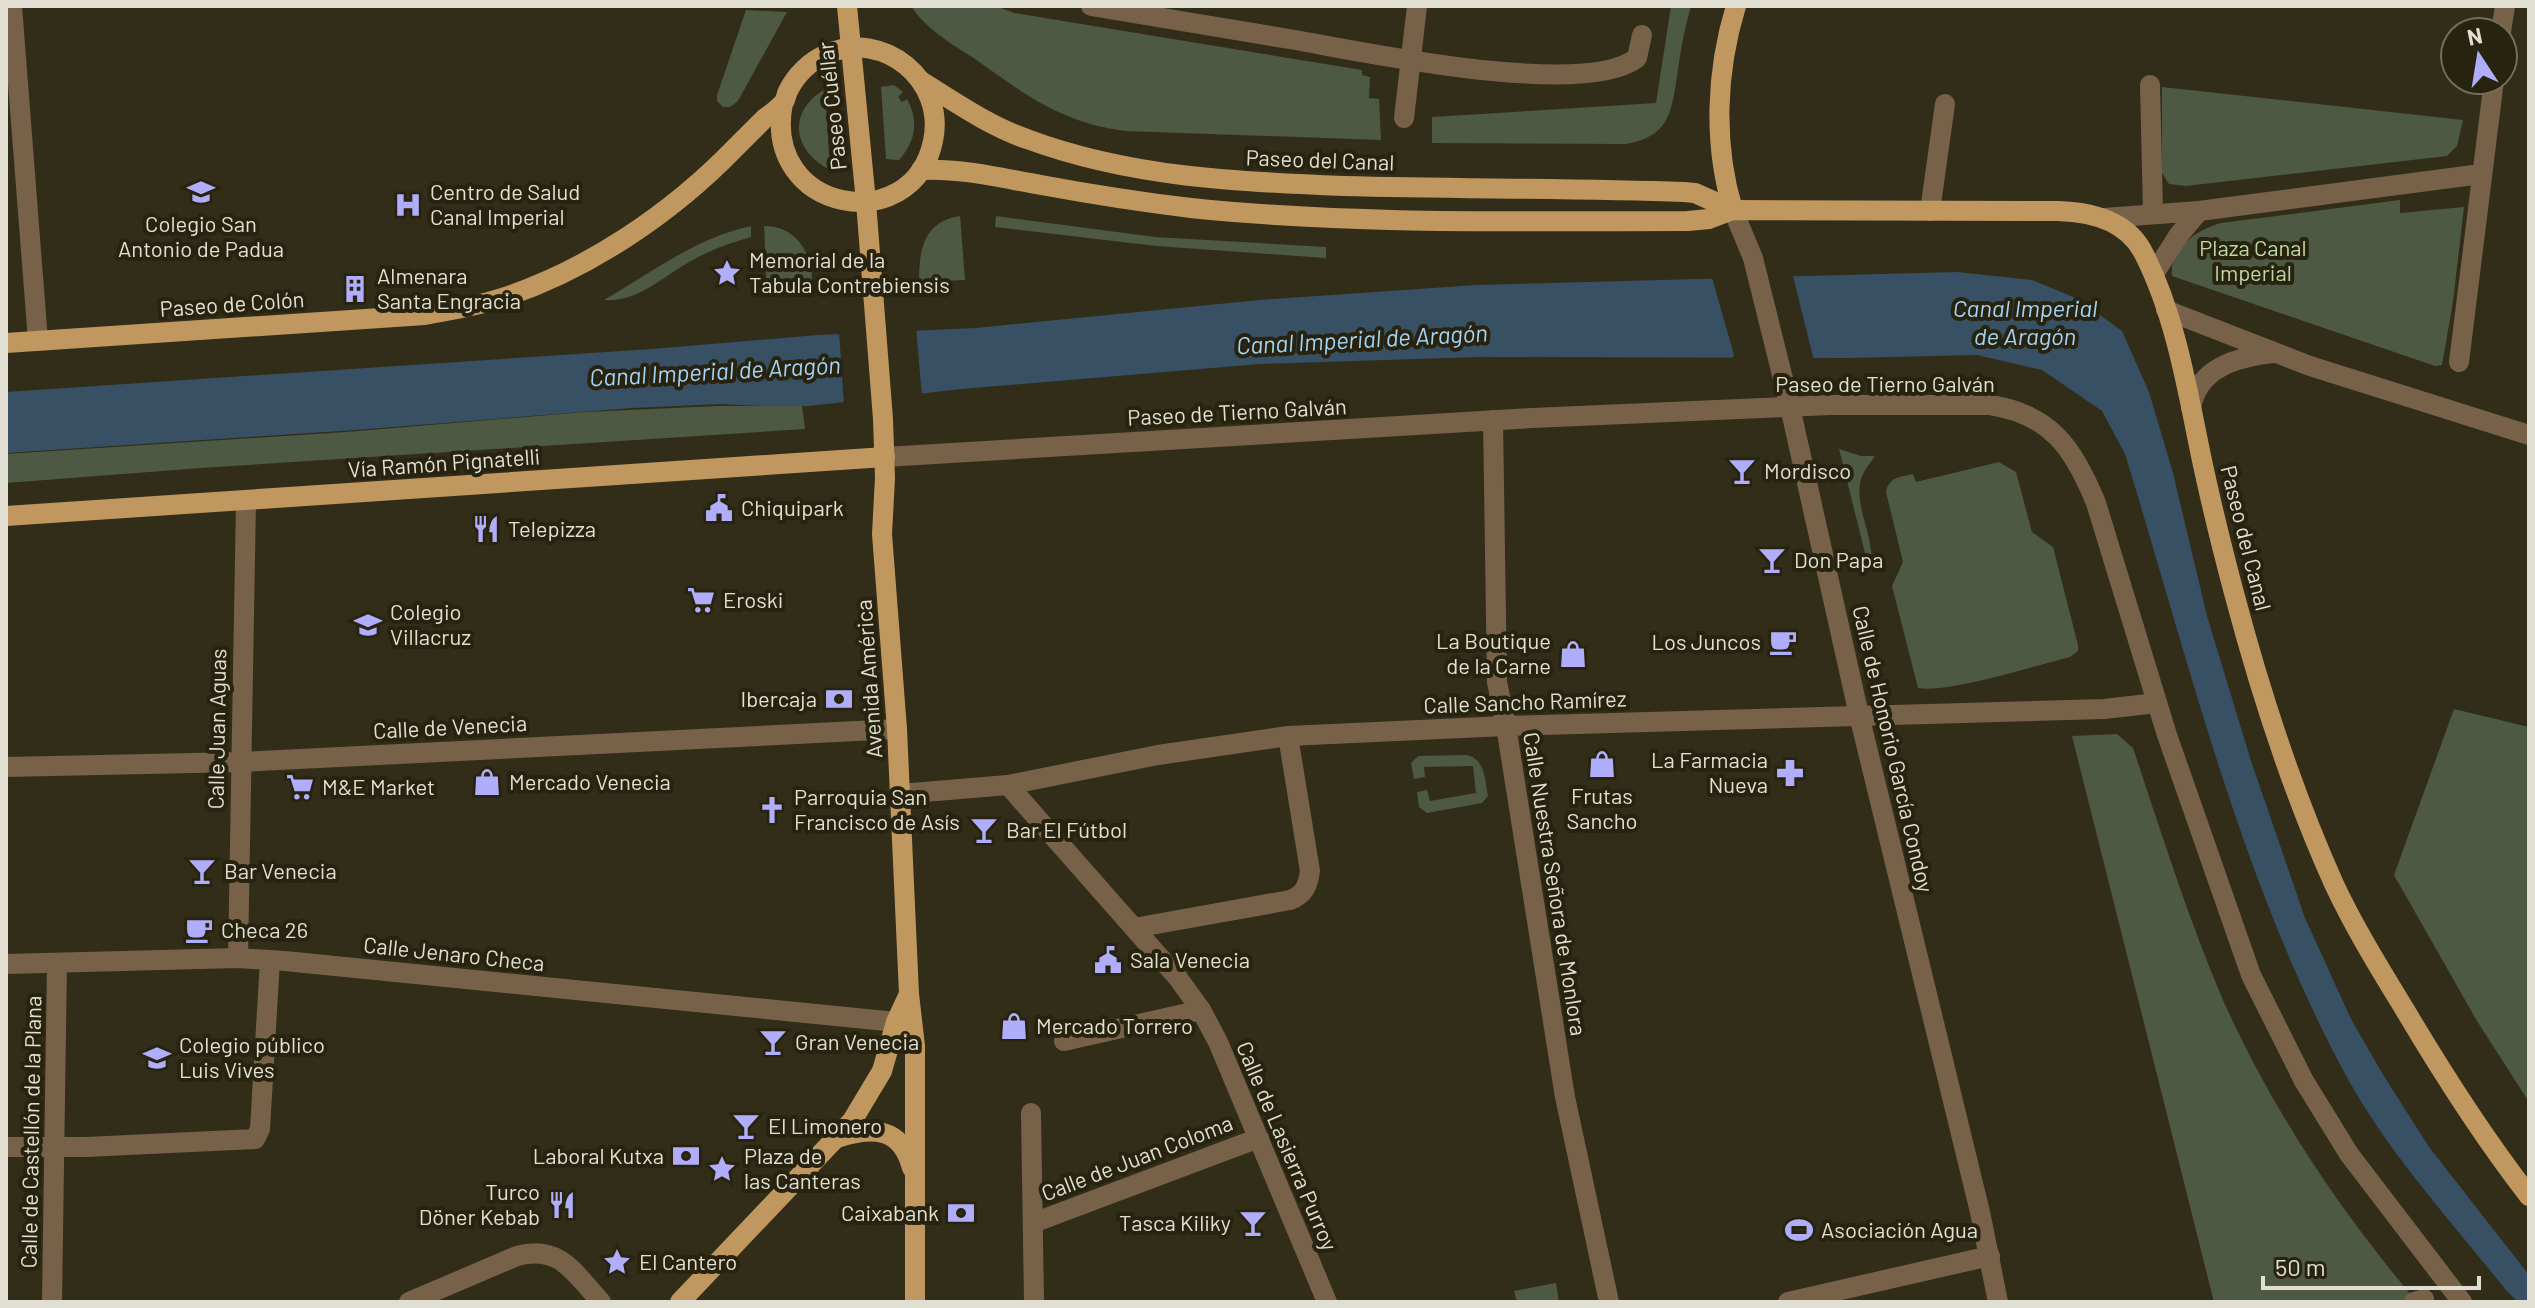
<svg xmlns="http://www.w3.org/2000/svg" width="2535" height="1308" viewBox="0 0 2535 1308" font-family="Barlow,sans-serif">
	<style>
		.green { fill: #4d5942 }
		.water { fill: #385063 }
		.pier { fill: #312d19 }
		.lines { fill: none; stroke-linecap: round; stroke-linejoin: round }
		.minor { stroke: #776249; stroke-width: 20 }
		.major { stroke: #c19760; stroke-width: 20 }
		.labels { text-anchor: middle; stroke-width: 8; stroke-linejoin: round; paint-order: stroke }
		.street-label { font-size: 22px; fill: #e1ded2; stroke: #27230f }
		.poi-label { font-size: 22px; fill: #e1ded2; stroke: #27230f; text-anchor: start }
		.park-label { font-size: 22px; fill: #bed8a6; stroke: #27230f }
		.water-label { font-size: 24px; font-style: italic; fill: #a3d3f9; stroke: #27230f }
	</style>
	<rect width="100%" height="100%" fill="#312d19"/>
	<g class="green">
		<path d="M911,6H996L1014,13L1362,70V75L1370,77L1369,98L1379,99L1381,140L1125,131C1059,122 1025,94 972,57C950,43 925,28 911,6Z"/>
		<path d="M1671,6H1691C1685,27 1681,48 1678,69C1672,108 1672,137 1625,144L1432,143V117L1656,103Z"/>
		<polygon points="746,10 787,12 738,101 730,107 723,107 717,101 717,95"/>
		<path d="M894,85L903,92L898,97L902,102L907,99C919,121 916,141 899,160L886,159L881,87Z"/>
		<polygon points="2162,87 2463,120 2457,146 2447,156 2186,186 2169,184 2162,173"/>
		<path d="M825,89L830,170C792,150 787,112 825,89Z"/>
		<path d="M2400,200V213L2464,207L2453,302L2442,365L2435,366L2172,276C2169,247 2197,230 2221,223Z"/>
		<path d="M960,216L965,280L919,282C919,250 923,222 960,216Z"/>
		<polygon points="996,216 1155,237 1326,247 1326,258 1156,246 995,227"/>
		<path d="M751,226V237C731,243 712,249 693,260C664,275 638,303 604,300C652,272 696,238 751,226Z"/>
		<path d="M764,226C799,226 814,257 812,289L767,292Z"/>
		<polygon points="718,406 802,406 805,429 201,468 6,483 6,454 346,432 585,412"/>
		<path d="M1839,449L1861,456H1875C1872,461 1867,466 1864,472C1848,501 1879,539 1870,573Z"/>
		<path d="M1999,462L2016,472L2032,532L2053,547L2078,645V651L2070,657C2038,665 1946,694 1918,688L1892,586L1903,562L1886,492C1889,477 1900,477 1913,474L1916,482Z"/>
		<polygon points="2454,709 2529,727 2529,1102 2477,1021 2394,875"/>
		<path d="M2117,734L2133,748C2161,832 2188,918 2223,1000C2272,1110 2340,1211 2417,1302H2214L2072,736Z"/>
		<path d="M1466,755C1485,758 1485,780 1488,796L1482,803L1427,813L1419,807L1417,792L1427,790L1430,801L1476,793L1473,766L1424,767L1425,777L1414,779L1411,763L1418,756Z"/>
		<polygon points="1556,1283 1559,1302 1517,1302 1514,1291"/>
	</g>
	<path class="water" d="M1957,272L2032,280L2078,299L2122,331L2149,392L2173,473L2207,616L2251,761L2305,918L2351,1019L2382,1073L2429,1147L2529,1275V1302H2518L2505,1289C2452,1222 2391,1156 2349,1081C2242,886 2190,665 2125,454L2102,411L2042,370L1977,355L1848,358L1478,357L1260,364L962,389L808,406H761L721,404L632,408L355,430L6,453V392L652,349L818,335L976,328L1260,300L1476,285Z"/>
	<g class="pier">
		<polygon points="1792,272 1813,357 1817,362 1731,362 1734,355 1711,274"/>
		<polygon points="916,327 922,397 844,406 839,330"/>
	</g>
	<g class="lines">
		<g class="minor">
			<polyline points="12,6 38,341"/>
			<path d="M1091,6C1159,17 1227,29 1295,40C1364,52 1584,99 1637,58L1642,35"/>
			<polyline points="2501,32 2505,6"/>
			<polyline points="2150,85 2153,213"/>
			<polyline points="1404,118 1417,6"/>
			<polyline points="1733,210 1753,258 1790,407 1859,715 1980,1212 1998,1302"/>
			<polyline points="1930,211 1945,104"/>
			<polyline points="2104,218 2199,211 2481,174"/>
			<polyline points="2154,274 2178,236 2199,211"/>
			<polyline points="2166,310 2310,366 2529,435"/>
			<polyline points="2459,362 2494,80"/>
			<path d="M2191,408C2198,367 2238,357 2273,353"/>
			<polyline points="1493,420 1497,682 1506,726 1565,1097 1609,1302"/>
			<path d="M885,457L1532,418L1830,405H1990C2051,414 2074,449 2096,503L2167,735L2251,975L2304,1081L2349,1154L2462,1302"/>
			<polyline points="6,767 240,762 897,729"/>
			<polyline points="1008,785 1178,978 1201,1010 1218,1042 1327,1302"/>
			<polyline points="900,794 1008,785 1158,755 1288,736 1506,726 2104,709 2157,703"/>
			<path d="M1134,928L1290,900C1304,895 1308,886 1310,871L1288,736"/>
			<polyline points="238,958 246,500"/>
			<polyline points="6,964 238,958 285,961 896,1022"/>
			<polyline points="1064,1041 1201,1010"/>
			<polyline points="1031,1113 1034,1302"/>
			<polyline points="6,1147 86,1147 255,1139 260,1129 270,960"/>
			<polyline points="1033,1223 1259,1138"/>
			<polyline points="52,1302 57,963"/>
			<path d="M409,1302L517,1256C560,1244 575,1274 601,1302"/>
			<polyline points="1788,1302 1990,1256"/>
			<polyline points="2414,1302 2424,1299"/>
		</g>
		<g class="major">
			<polyline points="847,6 866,202 883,419 885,478 882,534 897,729 909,994 915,1046 915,1302"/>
			<path d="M921,81C955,102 989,126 1027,139C1129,177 1237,182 1344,186C1457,189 1571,188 1684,192L1695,193L1733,210"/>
			<path d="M921,170C961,168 1001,178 1041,185C1090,194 1140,202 1191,208C1355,225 1522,221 1688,221L1709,219L1733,210L2058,211C2092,212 2128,221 2144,254C2174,313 2186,382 2199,446C2209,495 2221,544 2234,593C2260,691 2292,791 2334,884C2354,927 2380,969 2405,1010C2443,1074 2483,1137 2529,1196"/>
			<path d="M1733,210C1713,144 1716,71 1736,6"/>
			<path d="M6,343L425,315C451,310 477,306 502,298C588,270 672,213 735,148C745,138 755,128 765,118C771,114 779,108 784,102C786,99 786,95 788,91C796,75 810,61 827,54C884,29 946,81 933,141C913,239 761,213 783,103"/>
			<polyline points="6,516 885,457"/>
			<path d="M837,1138C872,1127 901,1126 912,1168"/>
			<polyline points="680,1302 852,1121 882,1071 896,1022 909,994"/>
		</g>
	</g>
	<defs>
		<g id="school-bare" transform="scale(2.16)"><path d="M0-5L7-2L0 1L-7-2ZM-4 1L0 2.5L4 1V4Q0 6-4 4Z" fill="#b0aefa" stroke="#27230f" stroke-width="2.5" paint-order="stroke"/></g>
		<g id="hospital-bare" transform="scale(2.16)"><path d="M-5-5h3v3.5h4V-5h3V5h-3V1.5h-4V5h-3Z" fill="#b0aefa" stroke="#27230f" stroke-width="2.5" paint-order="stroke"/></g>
		<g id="sight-bare" transform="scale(2.16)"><path d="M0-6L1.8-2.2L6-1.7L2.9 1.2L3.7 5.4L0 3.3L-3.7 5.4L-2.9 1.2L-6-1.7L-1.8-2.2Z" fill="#b0aefa" stroke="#27230f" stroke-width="2.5" paint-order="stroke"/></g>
		<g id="building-bare" transform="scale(2.16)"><path d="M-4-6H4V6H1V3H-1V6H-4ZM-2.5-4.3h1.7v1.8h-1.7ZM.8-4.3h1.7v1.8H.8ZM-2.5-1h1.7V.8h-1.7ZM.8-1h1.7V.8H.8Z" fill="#b0aefa" stroke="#27230f" stroke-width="2.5" paint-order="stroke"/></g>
		<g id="bar-bare" transform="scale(2.16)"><path d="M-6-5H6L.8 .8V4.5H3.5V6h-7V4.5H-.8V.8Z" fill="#b0aefa" stroke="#27230f" stroke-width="2.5" paint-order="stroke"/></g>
		<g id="civic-bare" transform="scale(2.16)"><path d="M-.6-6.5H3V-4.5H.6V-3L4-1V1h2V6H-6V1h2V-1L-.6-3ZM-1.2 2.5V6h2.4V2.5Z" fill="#b0aefa" stroke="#27230f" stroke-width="2.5" paint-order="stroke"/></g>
		<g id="restaurant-bare" transform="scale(2.16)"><path d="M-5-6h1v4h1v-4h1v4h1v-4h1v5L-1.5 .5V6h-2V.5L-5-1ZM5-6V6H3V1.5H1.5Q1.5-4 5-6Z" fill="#b0aefa" stroke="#27230f" stroke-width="2.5" paint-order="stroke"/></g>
		<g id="supermarket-bare" transform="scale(2.16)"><path d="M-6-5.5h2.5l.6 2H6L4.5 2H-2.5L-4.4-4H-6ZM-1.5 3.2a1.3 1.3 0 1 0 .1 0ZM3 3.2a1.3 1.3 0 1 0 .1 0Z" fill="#b0aefa" stroke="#27230f" stroke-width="2.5" paint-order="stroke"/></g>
		<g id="cafe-bare" transform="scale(2.16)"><path d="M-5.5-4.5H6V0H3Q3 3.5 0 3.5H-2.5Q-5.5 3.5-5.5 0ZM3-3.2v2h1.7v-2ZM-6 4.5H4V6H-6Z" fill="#b0aefa" stroke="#27230f" stroke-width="2.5" paint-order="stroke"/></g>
		<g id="shop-bare" transform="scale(2.16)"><path d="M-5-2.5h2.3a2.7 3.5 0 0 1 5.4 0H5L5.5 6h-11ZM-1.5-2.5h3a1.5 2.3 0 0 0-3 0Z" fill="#b0aefa" stroke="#27230f" stroke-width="2.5" paint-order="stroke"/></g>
		<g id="bank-bare" transform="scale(2.16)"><path d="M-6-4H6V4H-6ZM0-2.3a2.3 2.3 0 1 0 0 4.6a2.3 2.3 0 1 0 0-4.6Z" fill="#b0aefa" stroke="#27230f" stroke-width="2.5" paint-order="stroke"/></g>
		<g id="pharmacy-bare" transform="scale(2.16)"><path d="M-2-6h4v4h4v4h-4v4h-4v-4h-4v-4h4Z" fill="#b0aefa" stroke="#27230f" stroke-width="2.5" paint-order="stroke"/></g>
		<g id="church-bare" transform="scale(2.16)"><path d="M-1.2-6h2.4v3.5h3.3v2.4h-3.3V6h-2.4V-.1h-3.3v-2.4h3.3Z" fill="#b0aefa" stroke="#27230f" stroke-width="2.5" paint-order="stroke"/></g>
		<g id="stadium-bare" transform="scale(2.16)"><path d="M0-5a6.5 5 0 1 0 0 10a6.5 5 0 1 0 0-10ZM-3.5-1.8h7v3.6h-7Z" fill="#b0aefa" stroke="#27230f" stroke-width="2.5" paint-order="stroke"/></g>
	</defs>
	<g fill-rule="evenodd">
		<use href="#school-bare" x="201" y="192"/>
		<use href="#hospital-bare" x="408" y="205"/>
		<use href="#sight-bare" x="727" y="273"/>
		<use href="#building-bare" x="355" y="289"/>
		<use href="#bar-bare" x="1742" y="471"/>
		<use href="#civic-bare" x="719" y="508"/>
		<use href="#restaurant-bare" x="486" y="529"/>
		<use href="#bar-bare" x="1772" y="560"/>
		<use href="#supermarket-bare" x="701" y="600"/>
		<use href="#school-bare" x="368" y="625"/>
		<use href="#cafe-bare" x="1783" y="642"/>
		<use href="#shop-bare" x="1573" y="654"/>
		<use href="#bank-bare" x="839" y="699"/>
		<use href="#shop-bare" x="1602" y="764"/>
		<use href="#pharmacy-bare" x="1790" y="773"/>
		<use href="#shop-bare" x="487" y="782"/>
		<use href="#supermarket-bare" x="300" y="787"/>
		<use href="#church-bare" x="772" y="810"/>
		<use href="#bar-bare" x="984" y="830"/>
		<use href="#bar-bare" x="202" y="871"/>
		<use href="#cafe-bare" x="199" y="930"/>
		<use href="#civic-bare" x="1108" y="960"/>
		<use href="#shop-bare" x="1014" y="1026"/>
		<use href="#bar-bare" x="773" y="1042"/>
		<use href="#school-bare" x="157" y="1058"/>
		<use href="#bar-bare" x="746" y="1126"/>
		<use href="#bank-bare" x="686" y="1156"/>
		<use href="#sight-bare" x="722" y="1169"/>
		<use href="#restaurant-bare" x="562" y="1205"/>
		<use href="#bank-bare" x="961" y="1213"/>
		<use href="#bar-bare" x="1253" y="1223"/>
		<use href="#stadium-bare" x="1799" y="1230"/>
		<use href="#sight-bare" x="617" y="1262"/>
	</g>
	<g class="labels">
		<g class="street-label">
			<text transform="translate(832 106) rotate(-96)" y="8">Paseo Cuéllar</text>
			<text transform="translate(1320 160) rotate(2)" y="8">Paseo del Canal</text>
			<text transform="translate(232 304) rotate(-4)" y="8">Paseo de Colón</text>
			<text x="1885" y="392">Paseo de Tierno Galván</text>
			<text transform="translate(1237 412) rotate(-3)" y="8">Paseo de Tierno Galván</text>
			<text transform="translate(444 463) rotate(-4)" y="8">Vía Ramón Pignatelli</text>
			<text transform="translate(2246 538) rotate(76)" y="8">Paseo del Canal</text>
			<text transform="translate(869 679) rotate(-94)" y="8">Avenida América</text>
			<text transform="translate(1525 702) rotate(-2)" y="8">Calle Sancho Ramírez</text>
			<text transform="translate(450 727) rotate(-3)" y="8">Calle de Venecia</text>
			<text transform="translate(217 729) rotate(-89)" y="8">Calle Juan Aguas</text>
			<text transform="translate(1893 749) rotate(77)" y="8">Calle de Honorio García Condoy</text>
			<text transform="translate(1555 884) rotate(81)" y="8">Calle Nuestra Señora de Monlora</text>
			<text transform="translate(454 954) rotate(6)" y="8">Calle Jenaro Checa</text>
			<text transform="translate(31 1132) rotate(-89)" y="8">Calle de Castellón de la Plana</text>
			<text transform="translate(1287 1146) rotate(67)" y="8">Calle de Lasierra Purroy</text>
			<text transform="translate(1137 1158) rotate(-21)" y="8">Calle de Juan Coloma</text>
		</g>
		<g class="poi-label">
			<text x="430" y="200">Centro de Salud<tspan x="430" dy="25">Canal Imperial</tspan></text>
			<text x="201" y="232" text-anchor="middle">Colegio San<tspan x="201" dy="25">Antonio de Padua</tspan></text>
			<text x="749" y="268">Memorial de la<tspan x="749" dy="25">Tabula Contrebiensis</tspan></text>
			<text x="377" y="284">Almenara<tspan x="377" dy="25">Santa Engracia</tspan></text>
			<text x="1764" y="479">Mordisco</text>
			<text x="741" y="516">Chiquipark</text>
			<text x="508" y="537">Telepizza</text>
			<text x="1794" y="568">Don Papa</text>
			<text x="723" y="608">Eroski</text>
			<text x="390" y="620">Colegio<tspan x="390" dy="25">Villacruz</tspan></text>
			<text x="1551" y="649" text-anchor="end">La Boutique<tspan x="1551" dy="25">de la Carne</tspan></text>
			<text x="1761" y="650" text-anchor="end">Los Juncos</text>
			<text x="817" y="707" text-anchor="end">Ibercaja</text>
			<text x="1768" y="768" text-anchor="end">La Farmacia<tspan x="1768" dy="25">Nueva</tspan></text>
			<text x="509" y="790">Mercado Venecia</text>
			<text x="322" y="795">M&amp;E Market</text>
			<text x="1602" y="804" text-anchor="middle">Frutas<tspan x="1602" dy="25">Sancho</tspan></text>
			<text x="794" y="805">Parroquia San<tspan x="794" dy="25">Francisco de Asís</tspan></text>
			<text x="1006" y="838">Bar El Fútbol</text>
			<text x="224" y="879">Bar Venecia</text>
			<text x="221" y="938">Checa 26</text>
			<text x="1130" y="968">Sala Venecia</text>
			<text x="1036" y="1034">Mercado Torrero</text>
			<text x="795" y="1050">Gran Venecia</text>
			<text x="179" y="1053">Colegio público<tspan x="179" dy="25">Luis Vives</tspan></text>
			<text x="768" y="1134">El Limonero</text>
			<text x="664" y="1164" text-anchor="end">Laboral Kutxa</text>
			<text x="744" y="1164">Plaza de<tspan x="744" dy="25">las Canteras</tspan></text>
			<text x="540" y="1200" text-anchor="end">Turco<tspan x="540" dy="25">Döner Kebab</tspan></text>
			<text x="939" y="1221" text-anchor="end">Caixabank</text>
			<text x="1231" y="1231" text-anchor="end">Tasca Kiliky</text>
			<text x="1821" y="1238">Asociación Agua</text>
			<text x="639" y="1270">El Cantero</text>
		</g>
		<g class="park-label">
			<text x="2253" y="256">Plaza Canal<tspan x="2253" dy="25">Imperial</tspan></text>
		</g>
		<g class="water-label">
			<text x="2025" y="317">Canal Imperial<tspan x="2025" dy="28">de Aragón</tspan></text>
			<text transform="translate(1362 340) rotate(-3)" y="8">Canal Imperial de Aragón</text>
			<text transform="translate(715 372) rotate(-3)" y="8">Canal Imperial de Aragón</text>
		</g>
	</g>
	<rect width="2535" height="1308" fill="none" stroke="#e1ded2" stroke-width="16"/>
	<g transform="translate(2479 56) rotate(348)"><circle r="38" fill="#27230f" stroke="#716e5d" stroke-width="2"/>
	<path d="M0-6L14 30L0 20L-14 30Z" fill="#b0aefa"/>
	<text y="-12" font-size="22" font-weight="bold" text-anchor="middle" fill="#e1ded2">N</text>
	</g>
	<path d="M2263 1276v12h216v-12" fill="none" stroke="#e1ded2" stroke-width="4"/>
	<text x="2275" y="1276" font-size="24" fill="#e1ded2" stroke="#27230f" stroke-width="6" paint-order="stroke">50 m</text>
</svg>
